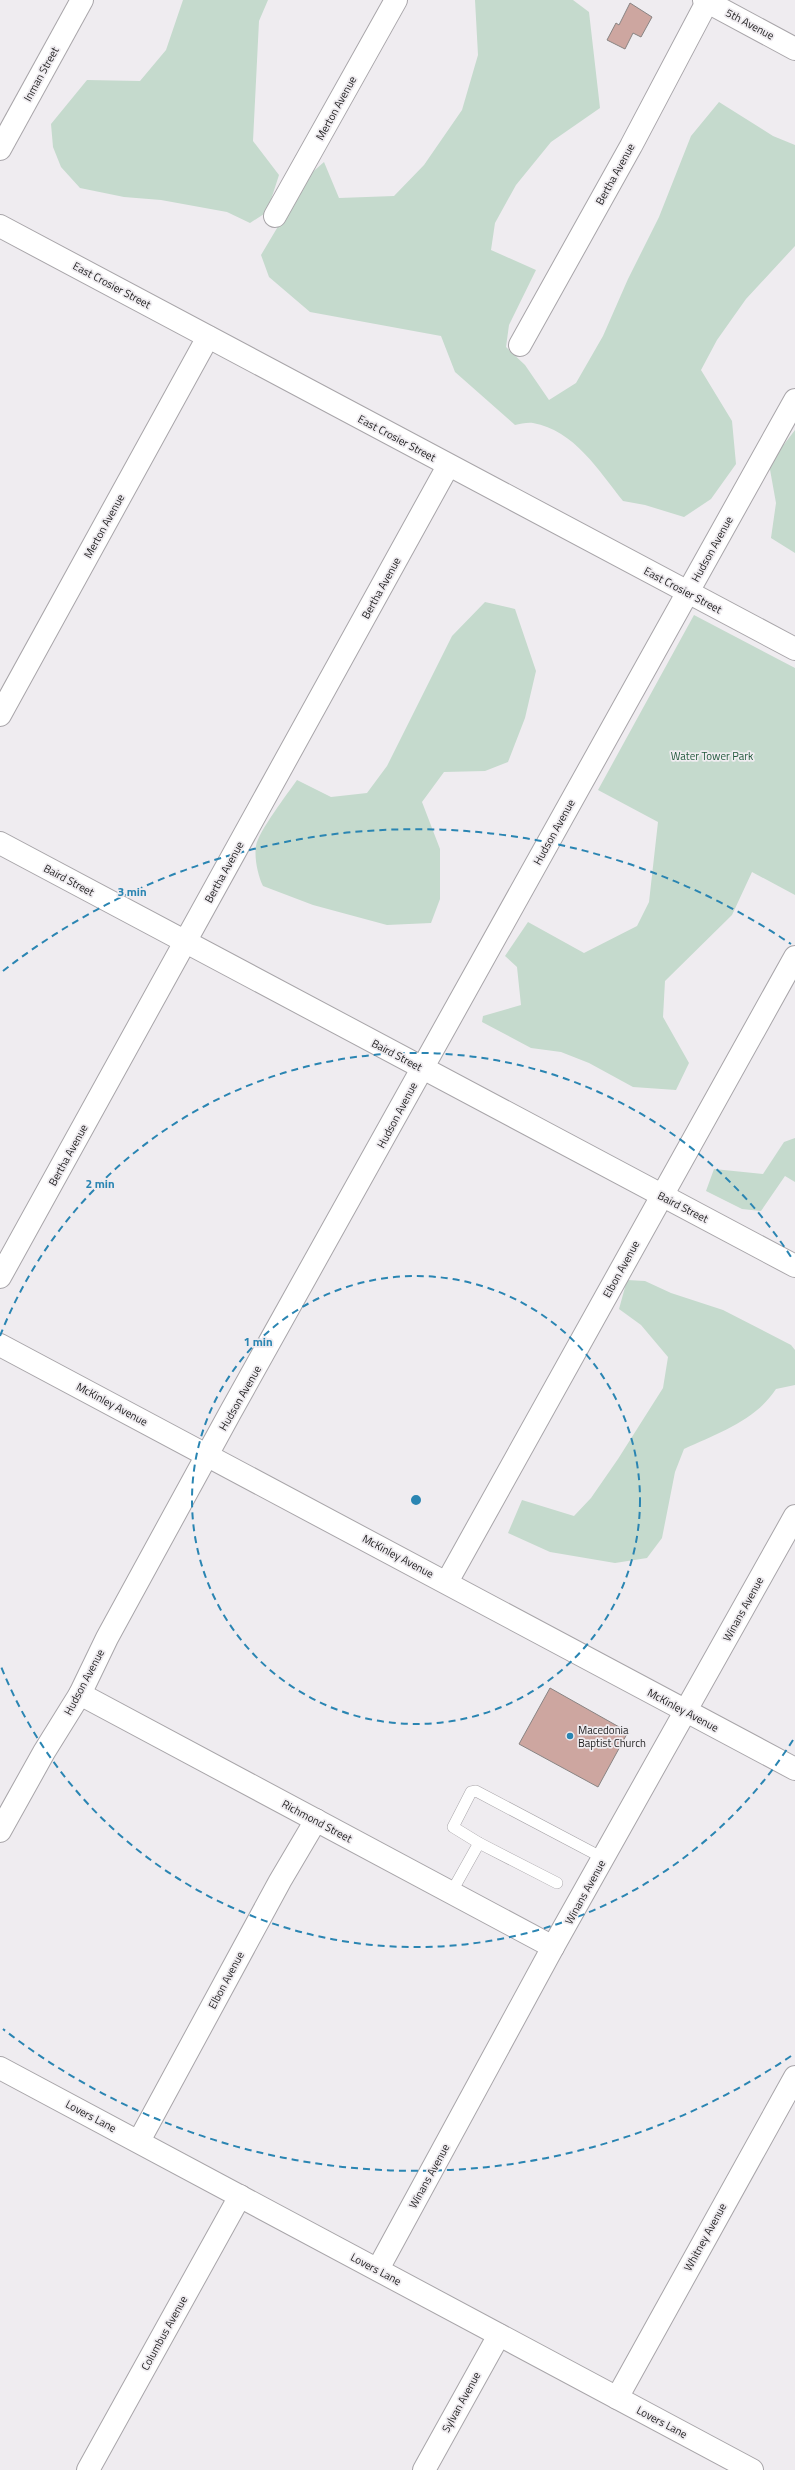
<svg xmlns="http://www.w3.org/2000/svg" width="795" height="2470" viewBox="0 0 795 2470" font-family="'Titillium Web',sans-serif">
	<style>
		.green { fill: #c5dacd }
		.building { fill: #cda6a0; stroke: #898483 }
		.lines { fill: none; stroke-linecap: round; stroke-linejoin: round }
		.service-casing { stroke: #a8a5a9; stroke-width: 12 }
		.minor-casing { stroke: #a8a5a9; stroke-width: 24 }
		.tertiary-casing { stroke: #a8a5a9; stroke-width: 24 }
		.service { stroke: #fff; stroke-width: 11 }
		.minor { stroke: #fff; stroke-width: 22 }
		.tertiary { stroke: #fff; stroke-width: 22 }
		.ring { fill: none; stroke: #2a85b2; stroke-width: 2; stroke-dasharray: 7 5 }
		.poi-dot { fill: #2a85b2; stroke: #efecf0; stroke-width: 1.5 }
		.labels { text-anchor: middle; stroke-width: 3.5; stroke-linejoin: round; paint-order: stroke }
		.street-label { font-size: 11px; fill: #272627; stroke: #efecf0 }
		.park-label { font-size: 11px; fill: #22593c; stroke: #efecf0 }
		.poi-label { font-size: 11px; fill: #272627; stroke: #efecf0; text-anchor: start }
		.centre { fill: #2a85b2; stroke: #efecf0; stroke-width: 2 }
		.ring-label { font-size: 12px; text-anchor: middle; font-weight: bold; fill: #2a85b2; stroke: #efecf0; stroke-width: 3.5; stroke-linejoin: round; paint-order: stroke }
	</style>
	<rect width="100%" height="100%" fill="#efecf0"/>
	<g class="green">
		<polygon points="183,0 268,0 259,21 253,141 279,175 267,212 250,223 227,212 161,200 124,197 80,188 61,167 53,147 51,124 87,80 140,81 166,50"/>
		<path d="M475,0H573L589,12L600,108L551,142L516,185L495,223L491,250L536,270L509,325L506,347L525,365L549,400L576,383L603,336L628,279L659,217L691,136L719,102L773,136L795,145V246L746,299L717,340L701,370L732,421L736,464L711,499L684,517L645,505L623,501C599,471 574,430 533,423C528,422 520,424 515,425L455,372L441,336L310,312L269,277L261,255L308,176L324,162L339,198L394,196L424,165L462,110L478,55Z"/>
		<polygon points="795,430 795,553 771,538 776,503 769,464"/>
		<path d="M485,602L515,609L536,671L525,718L508,762L485,771L444,772L422,802L440,849V899L431,923L387,925L313,905L263,886C258,876 254,857 256,846C258,832 288,793 297,780L331,797L367,793L387,766L452,636Z"/>
		<polygon points="694,615 795,668 795,895 752,872 732,915 665,981 663,1017 689,1063 676,1090 633,1087 589,1063 561,1052 531,1048 482,1022 483,1016 521,1005 517,967 505,956 528,922 584,953 637,926 649,902 658,822 598,790"/>
		<polygon points="795,1138 795,1182 785,1176 761,1211 742,1209 706,1191 714,1169 763,1174 784,1142"/>
		<path d="M627,1280L645,1281L671,1293L723,1310L791,1345L795,1350V1385L776,1389C755,1421 718,1433 684,1449L675,1472L662,1538L647,1558L615,1563L550,1552L508,1533L522,1500L574,1516L591,1498L618,1459L663,1388L668,1357L641,1325L619,1309Z"/>
	</g>
	<g class="building">
		<polygon points="630,3 652,17 641,37 633,33 625,49 607,40 616,23 619,25"/>
		<polygon points="550,1688 628,1732 598,1787 519,1744"/>
	</g>
	<g class="lines">
		<g class="service-casing">
			<g id="service">
				<polyline points="479,1843 453,1827 471,1792 476,1791 603,1858"/>
				<polyline points="451,1893 479,1843 557,1883"/>
			</g>
		</g>
		<g class="minor-casing">
			<g id="minor">
				<polyline points="275,216 396,0"/>
				<polyline points="0,226 795,649"/>
				<polyline points="520,345 631,146 707,2"/>
				<polyline points="0,715 208,337"/>
				<polyline points="0,843 795,1266"/>
				<polyline points="0,1277 448,466"/>
				<polyline points="0,1345 795,1769"/>
				<polyline points="447,1582 795,957"/>
				<polyline points="80,1694 553,1947"/>
				<polyline points="0,1831 44,1752 80,1694 107,1638 230,1413 795,400"/>
				<polyline points="139,2141 280,1881 316,1820"/>
				<polyline points="378,2269 553,1947 795,1516"/>
				<polyline points="617,2398 795,2077"/>
				<polyline points="88,2470 240,2196"/>
				<polyline points="424,2470 499,2335"/>
			</g>
		</g>
		<g class="tertiary-casing">
			<g id="tertiary">
				<polyline points="704,0 795,49"/>
				<polyline points="0,149 82,0"/>
				<polyline points="0,2068 752,2470"/>
			</g>
		</g>
		<use href="#service" class="service"/>
		<use href="#minor" class="minor"/>
		<use href="#tertiary" class="tertiary"/>
	</g>
	<g class="ring">
		<circle cx="416" cy="1500" r="224"/>
		<path d="M793 1740A447 447 0 0 1 0 1664M0 1336A447 447 0 0 1 793 1260"/>
		<path d="M791 2056A671 671 0 0 1 3 2029M3 971A671 671 0 0 1 791 944"/>
	</g>
	<circle class="poi-dot" cx="570" cy="1736" r="4"/>
	<g class="labels">
		<g class="street-label">
			<text transform="translate(750 24) rotate(28)" y="4">5th Avenue</text>
			<text transform="translate(41 74) rotate(-61)" y="4">Inman Street</text>
			<text transform="translate(336 108) rotate(-61)" y="4">Merton Avenue</text>
			<text transform="translate(615 174) rotate(-61)" y="4">Bertha Avenue</text>
			<text transform="translate(112 285) rotate(28)" y="4">East Crosier Street</text>
			<text transform="translate(397 438) rotate(28)" y="4">East Crosier Street</text>
			<text transform="translate(104 526) rotate(-61)" y="4">Merton Avenue</text>
			<text transform="translate(712 549) rotate(-61)" y="4">Hudson Avenue</text>
			<text transform="translate(381 588) rotate(-61)" y="4">Bertha Avenue</text>
			<text transform="translate(683 590) rotate(28)" y="4">East Crosier Street</text>
			<text transform="translate(554 832) rotate(-61)" y="4">Hudson Avenue</text>
			<text transform="translate(224 872) rotate(-61)" y="4">Bertha Avenue</text>
			<text transform="translate(69 880) rotate(28)" y="4">Baird Street</text>
			<text transform="translate(397 1055) rotate(28)" y="4">Baird Street</text>
			<text transform="translate(397 1115) rotate(-62)" y="4">Hudson Avenue</text>
			<text transform="translate(68 1155) rotate(-61)" y="4">Bertha Avenue</text>
			<text transform="translate(683 1207) rotate(27)" y="4">Baird Street</text>
			<text transform="translate(621 1269) rotate(-61)" y="4">Elbon Avenue</text>
			<text transform="translate(240 1398) rotate(-60)" y="4">Hudson Avenue</text>
			<text transform="translate(112 1404) rotate(28)" y="4">McKinley Avenue</text>
			<text transform="translate(398 1556) rotate(28)" y="4">McKinley Avenue</text>
			<text transform="translate(743 1609) rotate(-61)" y="4">Winans Avenue</text>
			<text transform="translate(84 1682) rotate(-62)" y="4">Hudson Avenue</text>
			<text transform="translate(683 1710) rotate(28)" y="4">McKinley Avenue</text>
			<text transform="translate(317 1821) rotate(28)" y="4">Richmond Street</text>
			<text transform="translate(585 1892) rotate(-61)" y="4">Winans Avenue</text>
			<text transform="translate(226 1980) rotate(-62)" y="4">Elbon Avenue</text>
			<text transform="translate(91 2116) rotate(28)" y="4">Lovers Lane</text>
			<text transform="translate(429 2176) rotate(-61)" y="4">Winans Avenue</text>
			<text transform="translate(705 2237) rotate(-61)" y="4">Whitney Avenue</text>
			<text transform="translate(376 2269) rotate(28)" y="4">Lovers Lane</text>
			<text transform="translate(164 2333) rotate(-61)" y="4">Columbus Avenue</text>
			<text transform="translate(461 2402) rotate(-61)" y="4">Sylvan Avenue</text>
			<text transform="translate(662 2422) rotate(28)" y="4">Lovers Lane</text>
		</g>
		<g class="park-label">
			<text x="712" y="760">Water Tower Park</text>
		</g>
		<g class="poi-label">
			<text x="578" y="1734">Macedonia<tspan x="578" dy="13">Baptist Church</tspan></text>
		</g>
	</g>
	<circle cx="416" cy="1500" r="6" class="centre"/>
	<g class="ring-label">
		<text x="132" y="896">3 min</text>
		<text x="100" y="1188">2 min</text>
		<text x="258" y="1346">1 min</text>
	</g>
</svg>
